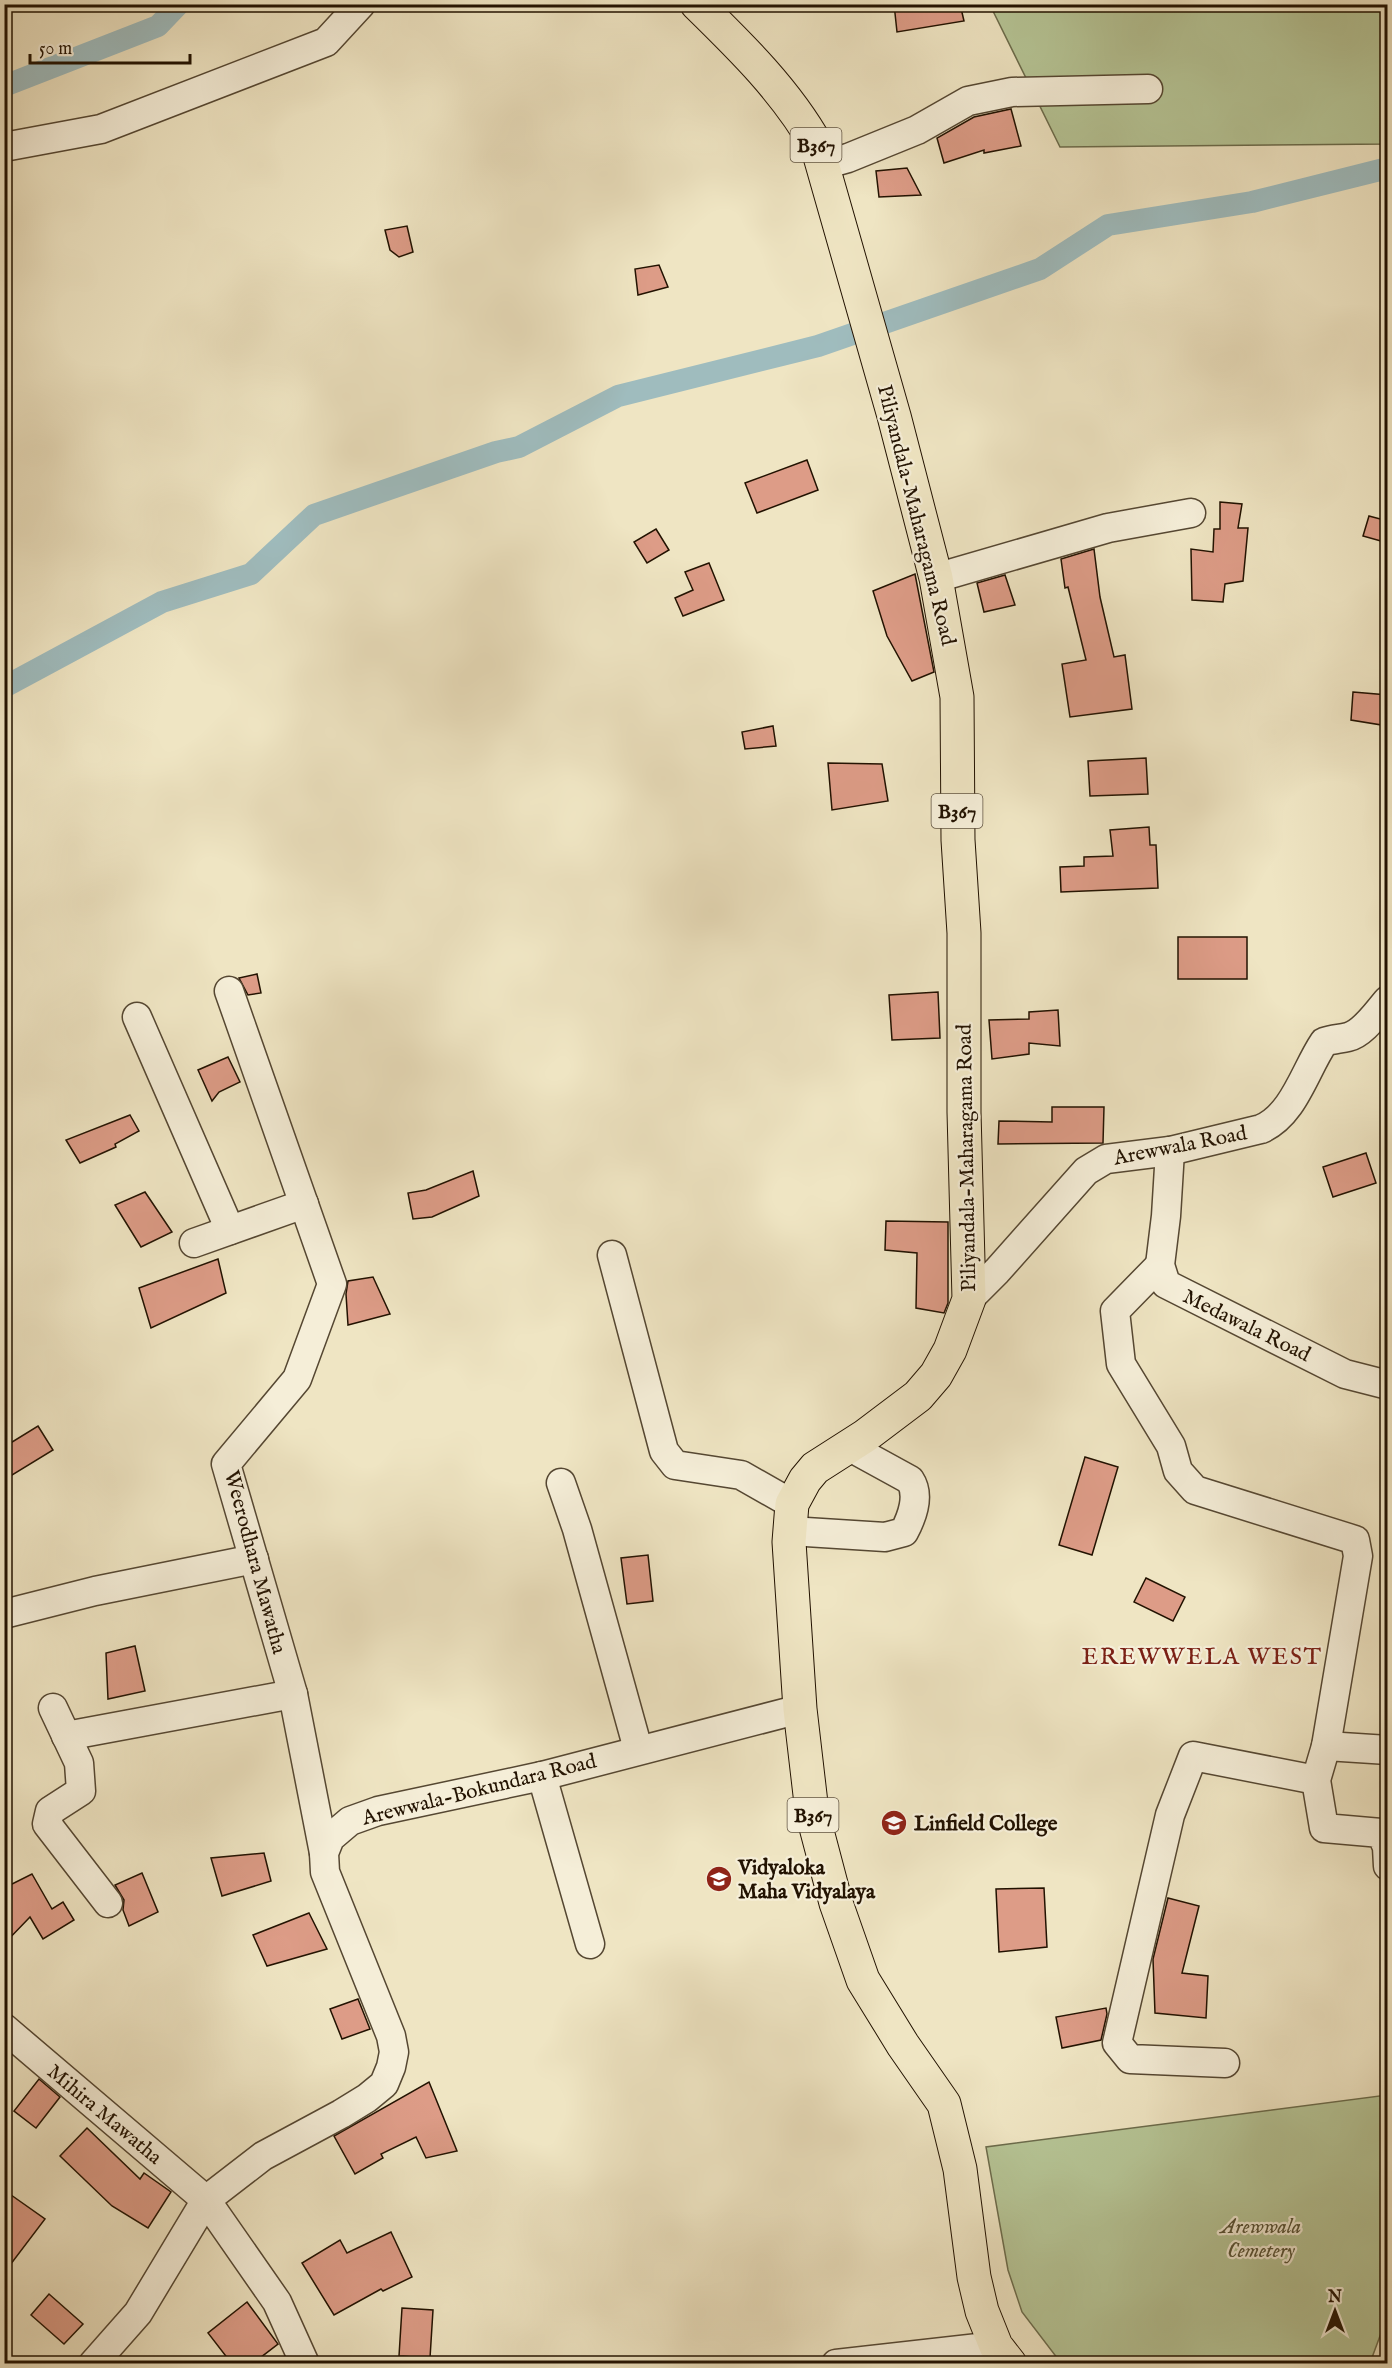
<svg xmlns="http://www.w3.org/2000/svg" width="1392" height="2368" viewBox="0 0 1392 2368" font-family="'IM FELL English',serif">
	<style>
		.green { fill: #b6c596; stroke: #6c6c4c; stroke-width: 1.5 }
		.lines { fill: none; stroke-linecap: round; stroke-linejoin: round }
		.canal { stroke: #9fbcbe; stroke-width: 22 }
		.building { fill: #dd9c87; stroke: #221201; stroke-width: 1.5 }
		.minor-casing { stroke: #554732; stroke-width: 31 }
		.major-casing { stroke: #221201; stroke-width: 35 }
		.minor { stroke: #f5eed8; stroke-width: 28 }
		.major { stroke: #efe5c3; stroke-width: 33 }
		.labels { text-anchor: middle; stroke-width: 4.5; stroke-linejoin: round; paint-order: stroke }
		.shield { fill: #f5eed8; stroke: #615442; stroke-width: 1.5 }
		.shield-label { font-size: 20px; font-weight: bold; fill: #221201 }
		.street-label { font-size: 21px; fill: #221201; stroke: #f5eed8 }
		.poi-label { font-size: 21px; font-weight: bold; fill: #221201; stroke: #f5eed8; text-anchor: start }
		.park-label { font-size: 21px; font-style: italic; fill: #565135; stroke: #f5eed8 }
		.quarter-label { font-size: 24px; letter-spacing: 1.5px; fill: #7a1f14; stroke: #f5eed8 }
	</style>
	<rect width="100%" height="100%" fill="#efe5c3"/>
	<filter id="stains"><feTurbulence type="fractalNoise" baseFrequency=".00333" numOctaves="4"/><feColorMatrix values="0 0 0 0 .2 0 0 0 0 .09 0 0 0 0 .02 0 0 0 .5 -.17"/></filter>
	<radialGradient id="worn" r=".72"><stop offset=".6" stop-color="#630" stop-opacity="0"/><stop offset="1" stop-color="#630" stop-opacity=".3"/></radialGradient>
	<g class="green">
		<polygon points="990,5 1387,5 1387,144 1060,147"/>
		<polygon points="1387,2095 1387,2317 1370,2363 1061,2363 1022,2312 1008,2270 986,2147"/>
	</g>
	<g class="lines">
		<g class="canal">
			<polyline points="4,86 158,26 179,4"/>
			<polyline points="4,687 162,602 251,574 314,515 496,452 519,447 618,396 818,346 1040,269 1108,225 1252,202 1388,168"/>
		</g>
	</g>
	<g class="building">
		<polygon points="894,4 960,4 964,21 897,32"/>
		<polygon points="1011,109 1021,146 984,153 984,150 944,163 937,138 974,117"/>
		<polygon points="907,168 921,195 879,197 876,171"/>
		<polygon points="407,226 413,252 399,257 390,250 385,230"/>
		<polygon points="659,265 668,287 638,295 635,269"/>
		<polygon points="807,460 818,490 757,513 745,483"/>
		<polygon points="1220,502 1242,504 1238,528 1248,528 1243,581 1225,584 1223,602 1192,600 1191,549 1213,552 1214,529 1220,529"/>
		<polygon points="1369,516 1388,521 1388,543 1363,536"/>
		<polygon points="656,529 669,550 647,563 634,542"/>
		<polygon points="1094,549 1100,597 1114,657 1125,655 1132,709 1070,717 1062,664 1086,660 1068,587 1065,588 1061,559"/>
		<polygon points="709,563 724,600 683,616 675,598 693,590 685,572"/>
		<polygon points="915,574 934,672 912,681 887,636 873,591"/>
		<polygon points="1005,575 1015,605 984,612 977,583"/>
		<polygon points="1353,692 1388,695 1388,726 1351,720"/>
		<polygon points="773,726 776,746 745,749 742,732"/>
		<polygon points="1146,758 1148,794 1090,796 1088,761"/>
		<polygon points="828,763 882,764 888,801 832,810"/>
		<polygon points="1149,827 1150,845 1156,845 1158,888 1061,892 1060,867 1084,866 1084,857 1113,856 1110,830"/>
		<rect x="1178" y="937" width="69" height="42"/>
		<polygon points="257,974 261,993 248,995 239,978"/>
		<polygon points="938,992 940,1038 892,1040 889,995"/>
		<polygon points="1058,1010 1060,1046 1029,1043 1029,1054 992,1059 989,1020 1029,1019 1029,1012"/>
		<polygon points="228,1057 240,1082 219,1092 212,1101 198,1070"/>
		<polygon points="1052,1107 1104,1107 1103,1143 998,1144 999,1121 1052,1122"/>
		<polygon points="130,1115 139,1131 115,1144 116,1147 80,1163 66,1140"/>
		<polygon points="1366,1153 1376,1183 1333,1197 1323,1167"/>
		<polygon points="473,1171 479,1196 432,1217 413,1219 408,1193 426,1190"/>
		<polygon points="145,1192 172,1232 141,1247 115,1205"/>
		<polygon points="886,1221 948,1222 948,1303 944,1313 916,1308 917,1253 885,1250"/>
		<polygon points="218,1259 226,1293 151,1328 139,1288"/>
		<polygon points="373,1277 390,1314 348,1325 346,1294 348,1281"/>
		<polygon points="38,1426 53,1450 4,1480 4,1447"/>
		<polygon points="1085,1457 1118,1467 1092,1555 1059,1545"/>
		<polygon points="648,1555 653,1601 627,1604 621,1558"/>
		<polygon points="1146,1578 1185,1597 1173,1621 1134,1602"/>
		<polygon points="135,1646 145,1691 108,1699 106,1653"/>
		<polygon points="264,1853 271,1881 222,1896 211,1858"/>
		<polygon points="142,1873 158,1912 129,1926 123,1910 124,1900 115,1885"/>
		<polygon points="32,1874 52,1909 63,1902 74,1920 43,1939 30,1917 4,1944 4,1888"/>
		<polygon points="1044,1888 1047,1947 999,1952 996,1889"/>
		<polygon points="1168,1898 1199,1906 1182,1973 1208,1976 1206,2018 1155,2013 1153,1959"/>
		<polygon points="309,1913 327,1949 267,1966 253,1935"/>
		<polygon points="358,1999 370,2029 342,2039 330,2009"/>
		<polygon points="1106,2008 1107,2014 1101,2040 1062,2048 1056,2017"/>
		<polygon points="39,2079 60,2097 36,2128 14,2111"/>
		<polygon points="429,2082 457,2151 426,2158 416,2137 381,2154 383,2158 355,2174 334,2136"/>
		<polygon points="87,2128 140,2179 144,2173 171,2192 148,2228 112,2206 60,2156"/>
		<polygon points="4,2190 45,2219 4,2273"/>
		<polygon points="391,2232 412,2277 383,2291 381,2289 334,2315 302,2263 340,2240 347,2253"/>
		<polygon points="49,2294 83,2324 64,2344 31,2315"/>
		<polygon points="247,2302 278,2344 252,2364 232,2364 208,2333"/>
		<polygon points="402,2308 433,2310 430,2358 399,2356"/>
	</g>
	<g class="lines">
		<g class="minor-casing">
			<g id="minor">
				<polyline points="4,147 101,129 326,42 361,4"/>
				<polyline points="823,165 848,158 917,130 968,101 1012,92 1148,89"/>
				<polyline points="936,578 1108,528 1191,513"/>
				<polyline points="229,991 332,1284 297,1379 226,1464 293,1694 324,1853"/>
				<polyline points="137,1017 230,1230"/>
				<polyline points="1170,1151 1166,1216 1160,1265 1166,1284 1345,1374 1388,1385"/>
				<polyline points="194,1243 304,1204"/>
				<polyline points="612,1255 664,1451 675,1465 741,1475 792,1504"/>
				<polyline points="1160,1265 1115,1311 1121,1364 1171,1446 1178,1471 1195,1490 1355,1540 1358,1556 1326,1746 1316,1780 1324,1828 1381,1833 1387,1847 1388,1866"/>
				<path d="M969,1299L997,1271L1086,1171L1106,1159L1170,1151L1261,1129C1294,1115 1305,1070 1324,1042C1333,1039 1340,1039 1348,1037C1364,1033 1377,1012 1388,1000"/>
				<polyline points="561,1483 577,1529 638,1749"/>
				<path d="M790,1531L885,1537L904,1532C912,1517 920,1495 910,1480L848,1446"/>
				<polyline points="4,1614 95,1591 254,1559"/>
				<polyline points="53,1708 79,1763 81,1791 50,1811 47,1824 108,1903"/>
				<polyline points="66,1736 293,1694"/>
				<polyline points="1326,1746 1388,1750"/>
				<polyline points="542,1776 590,1944"/>
				<polyline points="4,2028 206,2200 277,2302 305,2364"/>
				<polyline points="1225,2063 1130,2059 1117,2043 1170,1815 1193,1756 1316,1780"/>
				<polyline points="93,2364 138,2313 206,2200 263,2156 341,2114 367,2098 384,2084 391,2067 394,2052 391,2036 325,1872 324,1853 330,1838 350,1821 378,1811 542,1776 800,1709"/>
				<polyline points="836,2364 996,2346"/>
			</g>
		</g>
		<g class="major-casing">
			<path id="major" d="M697,4C741,47 787,92 817,146L894,416L936,578L957,697L958,840L964,933V1112L969,1299L950,1350L936,1375L918,1396L865,1436L815,1468L805,1480L792,1504L789,1542L800,1709L812,1812L836,1903L863,1980L903,2045L944,2104L960,2169L974,2277L982,2311L996,2346L1010,2364"/>
		</g>
		<use href="#minor" class="minor"/>
		<use href="#major" class="major"/>
	</g>
	<defs>
		<g id="school-disc" transform="scale(1.35)"><circle r="9.5" fill="#8f2418" stroke="#f5eed8"/><path d="M0-5L7-2L0 1L-7-2ZM-4 1L0 2.5L4 1V4Q0 6-4 4Z" fill="#fff"/></g>
	</defs>
	<g fill-rule="evenodd">
		<use href="#school-disc" x="894" y="1823"/>
		<use href="#school-disc" x="719" y="1879"/>
	</g>
	<g class="labels">
		<g class="shield">
			<rect x="790.5" y="128" width="51" height="34" rx="4.5"/>
			<rect x="931.5" y="794" width="51" height="34" rx="4.5"/>
			<rect x="787.5" y="1798" width="51" height="34" rx="4.5"/>
		</g>
		<g class="shield-label">
			<text x="816" y="152">B367</text>
			<text x="957" y="818">B367</text>
			<text x="813" y="1822">B367</text>
		</g>
		<g class="street-label">
			<text transform="translate(917 515) rotate(76)" y="7">Piliyandala-Maharagama Road</text>
			<text transform="translate(1180 1145) rotate(-11)" y="7">Arewwala Road</text>
			<text transform="translate(966 1158) rotate(-91)" y="7">Piliyandala-Maharagama Road</text>
			<text transform="translate(1247 1325) rotate(26)" y="7">Medawala Road</text>
			<text transform="translate(256 1562) rotate(75)" y="7">Weerodhara Mawatha</text>
			<text transform="translate(479 1789) rotate(-14)" y="7">Arewwala-Bokundara Road</text>
			<text transform="translate(105 2114) rotate(40)" y="7">Mihira Mawatha</text>
		</g>
		<g class="poi-label">
			<text x="914" y="1830">Linfield College</text>
			<text x="738" y="1874">Vidyaloka<tspan x="738" dy="24">Maha Vidyalaya</tspan></text>
		</g>
		<g class="park-label">
			<text x="1261" y="2233">Arewwala<tspan x="1261" dy="24">Cemetery</tspan></text>
		</g>
		<g class="quarter-label">
			<text x="1202" y="1664">EREWWELA WEST</text>
		</g>
	</g>
	<rect width="1392" height="2368" fill="none" stroke="#efe5c3" stroke-width="24"/>
	<rect x="6" y="6" width="1380" height="2356" fill="none" stroke="#221201" stroke-width="3"/>
	<rect x="12" y="12" width="1368" height="2344" fill="none" stroke="#221201" stroke-width="1.5"/>
	<g transform="translate(1335 2311)" stroke="#f5eed8" stroke-width="4.5" paint-order="stroke">
	<path d="M0-4.5L10 22L0 15L-10 22Z" fill="#221201"/>
	<text y="-9" font-size="16" font-weight="bold" text-anchor="middle" fill="#221201">N</text>
	</g>
	<path d="M30 54v9h160v-9" fill="none" stroke="#221201" stroke-width="3"/>
	<text x="39" y="54" font-size="18" fill="#221201" stroke="#f5eed8" stroke-width="4.5" paint-order="stroke">50 m</text>
	<rect width="100%" height="100%" filter="url(#stains)"/>
	<rect width="100%" height="100%" fill="url(#worn)"/>
</svg>
